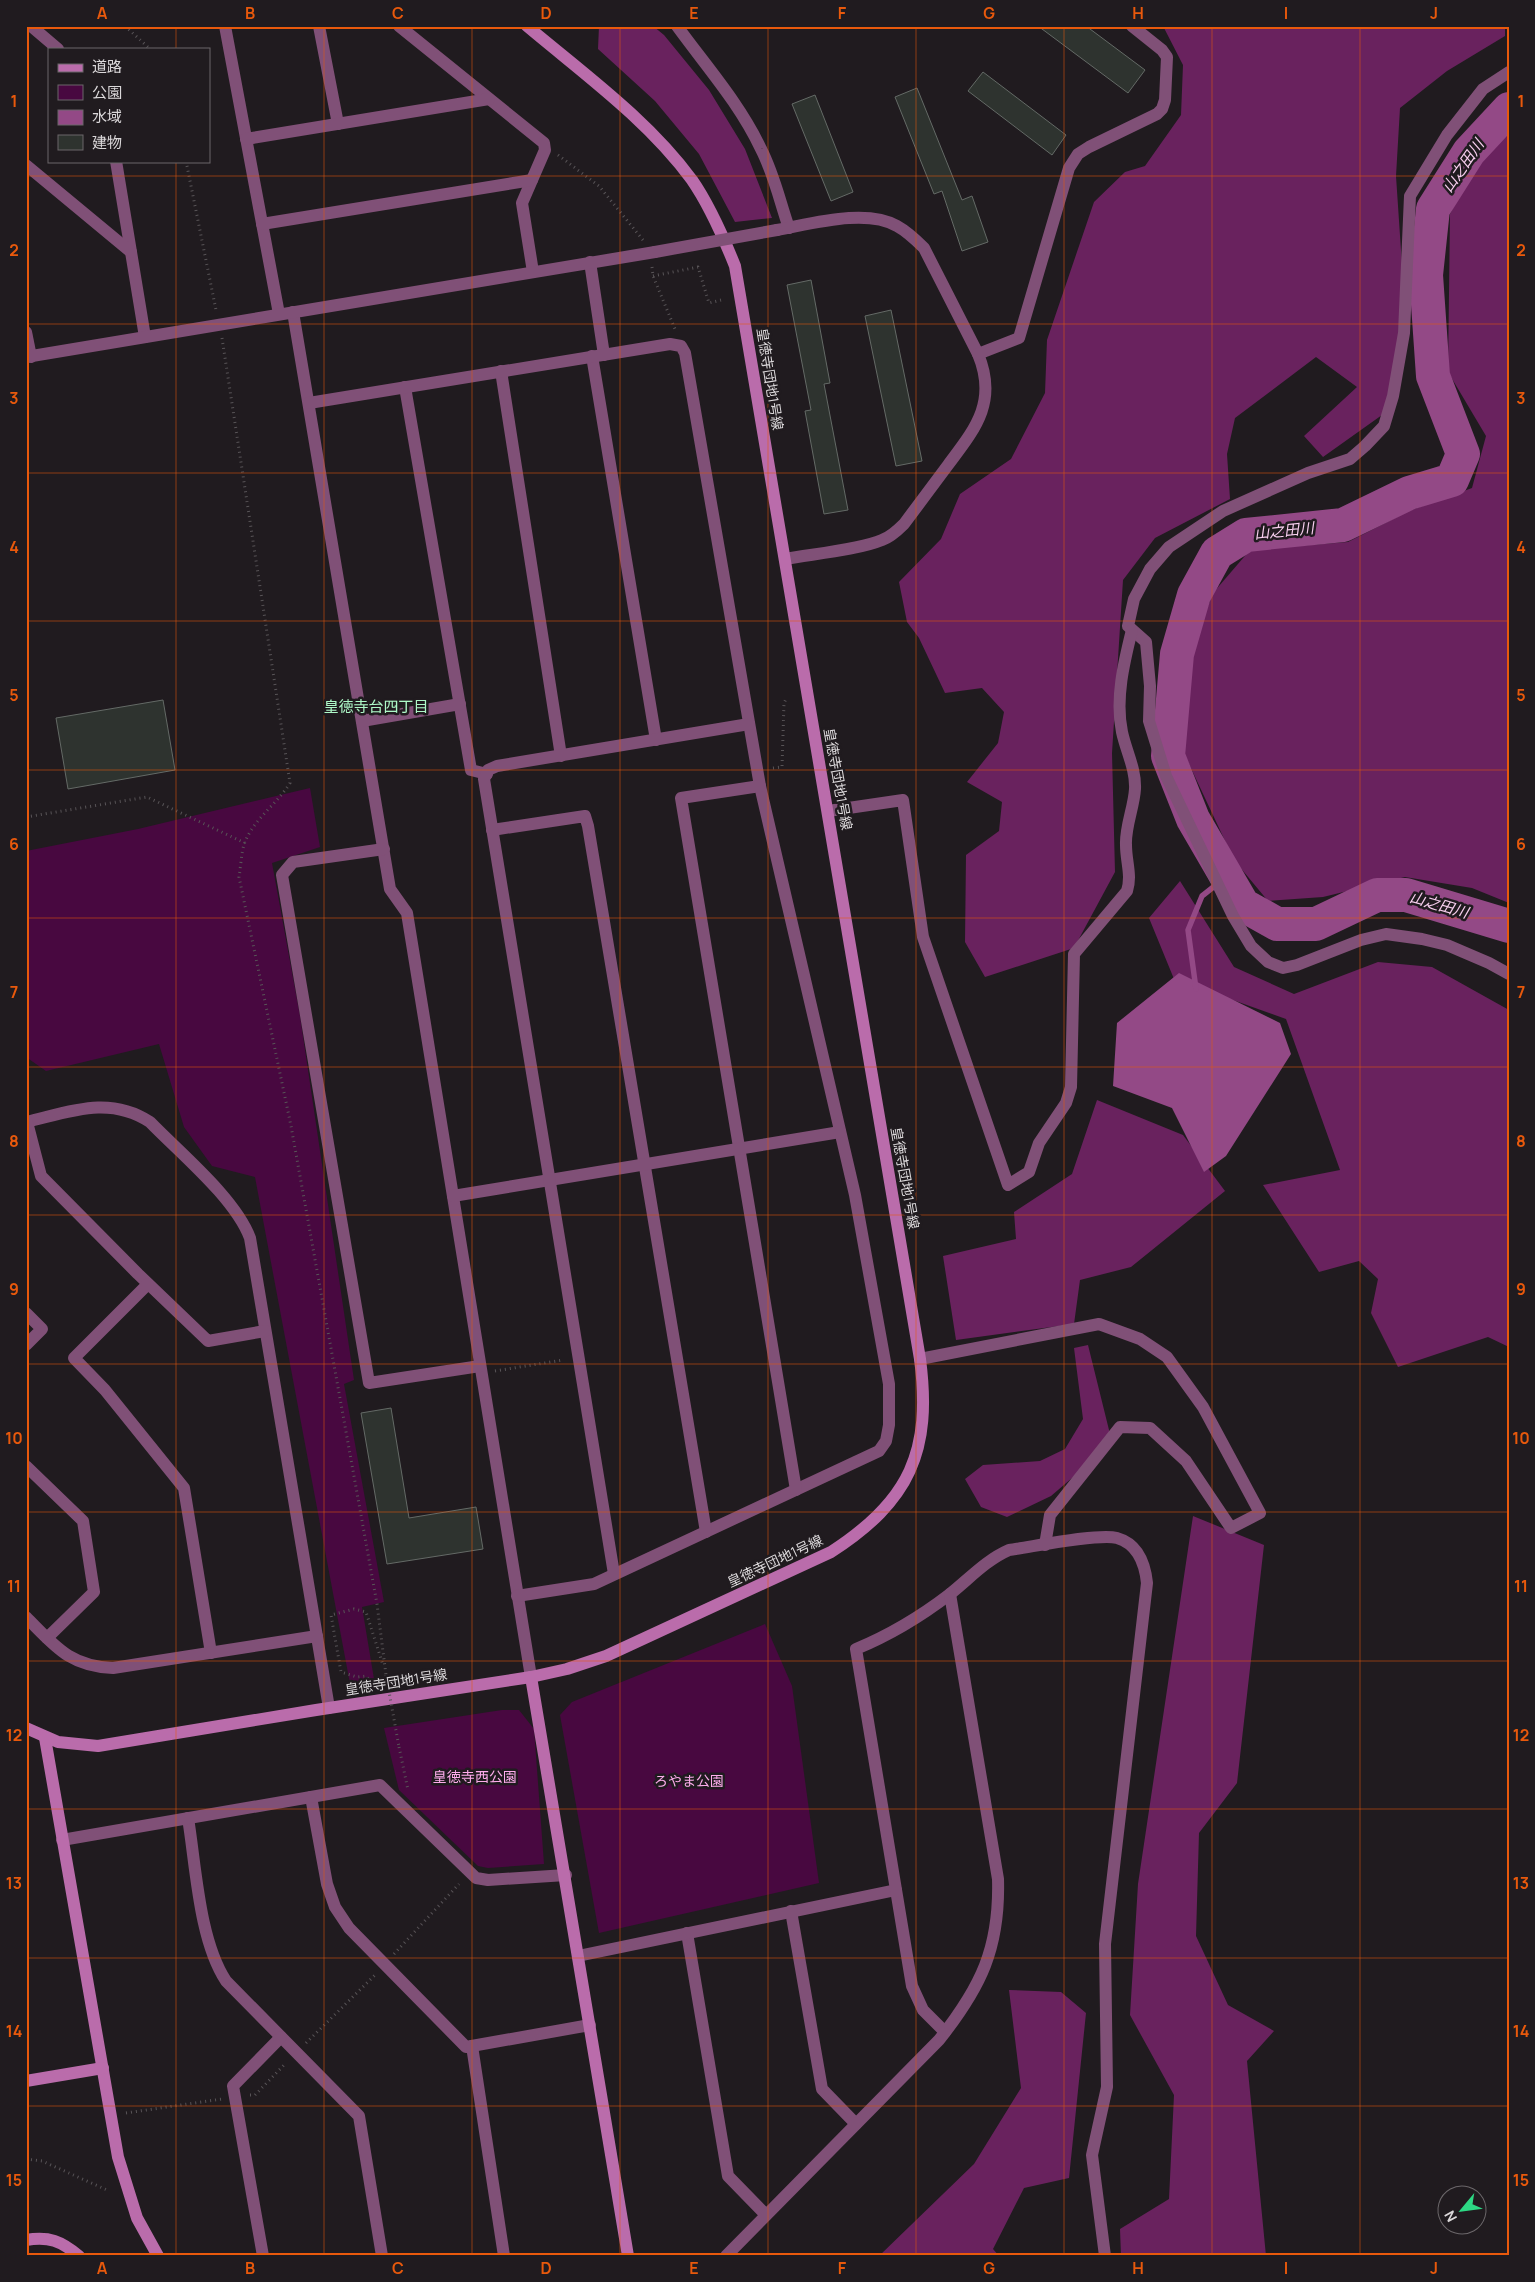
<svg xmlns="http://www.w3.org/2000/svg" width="1535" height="2282" viewBox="0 0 1535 2282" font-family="Manrope,'Noto Sans JP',sans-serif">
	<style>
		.green { fill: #480840 }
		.forest { fill: #69225e }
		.water { fill: #934986 }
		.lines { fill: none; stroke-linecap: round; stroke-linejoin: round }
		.stream { stroke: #934986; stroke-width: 5.5 }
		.river { stroke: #934986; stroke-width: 34 }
		.building { fill: #2e332f; stroke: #646a66 }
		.path { stroke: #585457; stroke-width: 3; stroke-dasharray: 1 4; stroke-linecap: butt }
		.street { stroke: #805077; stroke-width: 12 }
		.secondary { stroke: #ba6cab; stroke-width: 12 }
		.path-bridge { stroke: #585457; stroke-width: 3; stroke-dasharray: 1 4; stroke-linecap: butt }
		.street-bridge { stroke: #805077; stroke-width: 12 }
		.grid { fill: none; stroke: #e8590c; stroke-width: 1; stroke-opacity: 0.55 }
		.labels { text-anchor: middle; stroke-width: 5; stroke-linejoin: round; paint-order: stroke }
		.street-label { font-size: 14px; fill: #dbd8da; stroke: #201b1f }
		.park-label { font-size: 14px; fill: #fdacec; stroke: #201b1f }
		.water-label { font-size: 15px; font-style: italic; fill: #f8cfef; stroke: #201b1f }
		.neighbourhood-label { font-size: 15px; fill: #aef9c8; stroke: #201b1f }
		.neatline { fill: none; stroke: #e8590c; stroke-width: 2 }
		.grid-label { font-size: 16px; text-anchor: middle; font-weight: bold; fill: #e8590c }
	</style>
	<rect width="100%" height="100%" fill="#201b1f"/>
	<g class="green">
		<polygon points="310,788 320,847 272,863 300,1016 354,1380 344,1384 384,1602 362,1607 375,1685 351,1689 255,1177 212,1166 184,1127 159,1044 46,1071 26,1057 26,851 138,829"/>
		<polygon points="765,1624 792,1686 819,1883 599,1933 560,1715 572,1702"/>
		<polygon points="502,1710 519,1710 534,1729 544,1864 488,1868 478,1866 399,1790 384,1728"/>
	</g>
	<g class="forest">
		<polygon points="599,26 653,26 664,35 709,90 745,149 772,218 735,222 699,154 655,101 598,49"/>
		<polygon points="1163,26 1505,26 1505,36 1447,71 1400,108 1396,176 1403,280 1395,371 1382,415 1323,457 1304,436 1357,387 1316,357 1235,418 1227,454 1230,499 1155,538 1123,580 1112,753 1115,872 1074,948 985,977 965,942 966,855 999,831 1002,802 967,782 998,743 1004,712 982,688 945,693 919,638 907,622 899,582 941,539 960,494 1011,459 1045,393 1047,340 1094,202 1125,172 1145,166 1181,115 1183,65"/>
		<polygon points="1509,134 1509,903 1472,888 1405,877 1323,897 1268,901 1234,860 1182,749 1189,655 1213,593 1250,550 1348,542 1409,511 1472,488 1486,436 1448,372 1450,214 1479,159"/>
		<polygon points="1180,881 1234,967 1294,994 1378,962 1432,967 1509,1010 1509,1347 1488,1337 1398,1367 1371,1313 1378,1279 1359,1261 1319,1272 1263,1185 1340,1170 1286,1019 1174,979 1149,918"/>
		<polygon points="1097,1100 1183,1135 1225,1191 1131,1267 1080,1280 1074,1324 956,1340 943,1256 1016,1239 1014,1212 1072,1174"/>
		<polygon points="1088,1345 1110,1434 1086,1466 1051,1496 1007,1517 981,1507 965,1479 983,1465 1040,1461 1065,1449 1083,1419 1074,1348"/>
		<polygon points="1193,1516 1264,1545 1237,1783 1199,1833 1196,1936 1228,2005 1274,2031 1247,2061 1266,2256 1121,2256 1120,2229 1169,2199 1174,2095 1130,2015 1138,1884"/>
		<polygon points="1009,1990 1061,1992 1086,2013 1069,2178 1024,2188 993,2249 999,2256 879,2256 974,2164 1021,2088"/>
	</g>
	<polygon class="water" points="1179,973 1280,1023 1291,1054 1226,1156 1204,1172 1172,1108 1113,1086 1117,1023"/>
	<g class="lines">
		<polyline class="stream" points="1196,989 1188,930 1202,896 1226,877"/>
		<polyline class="river" points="1509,109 1469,152 1433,209 1426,275 1433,376 1463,454 1452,480 1409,493 1343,525 1246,535 1217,553 1194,595 1177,654 1168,756 1193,819 1243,905 1277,924 1316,924 1377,895 1406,895 1509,926"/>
	</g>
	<g class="building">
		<polygon points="1038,26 1086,26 1145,70 1128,93"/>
		<polygon points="983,72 1066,135 1052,155 968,91"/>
		<polygon points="917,88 962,200 972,196 988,242 962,251 942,191 934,194 895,97"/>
		<polygon points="815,95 853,192 831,201 792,104"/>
		<polygon points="811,280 830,383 824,384 848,510 824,514 805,411 811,410 787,285"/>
		<polygon points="891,310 922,461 896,466 865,316"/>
		<polygon points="163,700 175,770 68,789 56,718"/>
		<polygon points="391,1408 409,1518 476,1507 483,1549 387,1564 361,1413"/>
	</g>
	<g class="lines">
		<g class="path">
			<polyline points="125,26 150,49"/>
			<polyline points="558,155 599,186 643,240"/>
			<polyline points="186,161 216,310"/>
			<polyline points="652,267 653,276 675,329"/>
			<polyline points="653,276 698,267 709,303 721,300"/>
			<path d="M222,338L290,783C277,804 254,819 245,842C241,852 241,866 239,877L291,1126L377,1604L386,1675"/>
			<polyline points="773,768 782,767 784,703 787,697"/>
			<polyline points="26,817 147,797 245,843"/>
			<polyline points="495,1371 563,1360"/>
			<polyline points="369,1683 367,1676 357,1677 341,1672 331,1615 354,1609 366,1612 383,1665"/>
			<polyline points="399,1747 408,1790"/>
			<polyline points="394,1954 459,1884"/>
			<polyline points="306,2043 375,1975"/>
			<polyline points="250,2095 255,2095 286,2063"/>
			<polyline points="126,2113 222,2099"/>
			<polyline points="26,2159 42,2161 107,2190"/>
		</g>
		<g class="street">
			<polyline points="31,26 58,49"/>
			<polyline points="225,26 279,314"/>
			<polyline points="319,26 338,124"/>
			<polyline points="399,26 544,143 545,150 522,203 533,272"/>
			<path d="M677,26C706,66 740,104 761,149C774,174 780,202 789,228"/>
			<polyline points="1509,72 1483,89 1447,135 1410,196 1404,333 1393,396 1384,426 1365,446 1350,459 1308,473 1223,511 1169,547 1150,569 1134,599 1128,626 1146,642 1150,686 1149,721 1166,776 1233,916 1251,946 1268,962 1283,968 1297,965 1361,940 1386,934 1422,939 1447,945 1489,963 1509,974"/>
			<polyline points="246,139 489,99"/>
			<polyline points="116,161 145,337"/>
			<polyline points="26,165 131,252"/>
			<polyline points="262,224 532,180"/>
			<path d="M777,230C811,224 866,208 897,226C908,232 916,240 924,248L978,354C998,402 975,429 948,465C933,485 919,504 904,524C898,530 891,537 882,540C858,550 812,554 785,559"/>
			<polyline points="590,262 604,355"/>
			<polyline points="293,312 390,889 407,913 531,1677"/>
			<polyline points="26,332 31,357"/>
			<polyline points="978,354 1019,338 1069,168 1078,154 1089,147 1157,114 1162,109 1165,100 1167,57 1162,50 1132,26"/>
			<polyline points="592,356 656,740"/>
			<polyline points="26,357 655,252"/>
			<polyline points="501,371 561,756"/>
			<polyline points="405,387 471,770 487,774"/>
			<polyline points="309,403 670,344 681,346 685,353 760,786 855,1195 889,1384 889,1425 886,1441 879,1451 594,1584 517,1596"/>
			<polyline points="362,721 460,704"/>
			<polyline points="760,786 681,798 796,1490"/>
			<path d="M828,811L903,800L923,937L1008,1185L1029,1172L1039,1143L1066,1103L1071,1087L1074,954L1127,891C1132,875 1126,862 1126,845C1125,827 1134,807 1135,789C1136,769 1126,751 1122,732C1115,699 1124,662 1132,630"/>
			<polyline points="492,830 585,816 588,826 706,1532"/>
			<polyline points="384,849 293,862 282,875 369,1383 480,1366"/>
			<path d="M26,1122C69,1112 109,1095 150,1122C180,1153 235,1198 250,1238L329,1708"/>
			<polyline points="27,1122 41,1176 138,1274 208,1341 265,1331"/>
			<polyline points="453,1196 840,1132"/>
			<polyline points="148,1284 74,1358 105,1390 184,1488 211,1653"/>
			<polyline points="26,1313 42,1329 26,1345"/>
			<polyline points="920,1359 1099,1324 1140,1339 1167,1357 1203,1407 1260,1513 1231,1528 1186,1461 1150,1428 1120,1427 1050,1515 1045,1545"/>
			<polyline points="26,1466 83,1521 94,1592 47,1638"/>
			<polyline points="614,1574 484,779 488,770 497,766 749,724"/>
			<path d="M26,1617C55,1646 69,1666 113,1668L317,1636"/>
			<polyline points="311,1797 327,1884 335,1907 349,1928 466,2047 590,2025"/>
			<path d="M188,1818C196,1867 199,1940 226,1981L359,2116L382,2256"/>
			<polyline points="62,1840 380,1785 476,1878 488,1880 566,1875"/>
			<polyline points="791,1911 822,2089 856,2124"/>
			<polyline points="687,1933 728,2176 766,2215"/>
			<polyline points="578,1956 896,1890"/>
			<path d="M945,2032L923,2010L912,1986L856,1649C890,1635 920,1617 950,1594C969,1579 986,1560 1009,1550C1032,1547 1098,1533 1117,1538C1138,1544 1145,1564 1147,1583L1105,1944L1107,2087L1092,2155L1105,2256"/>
			<polyline points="472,2046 504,2256"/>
			<polyline points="263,2256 233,2086 281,2037"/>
			<path d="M726,2256L939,2040C981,1987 1000,1948 998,1879L950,1594"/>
		</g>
		<g class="secondary">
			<polyline points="531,1677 628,2256"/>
			<path d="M26,1728L58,1742L98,1746L316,1710L531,1677L567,1669L606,1656L831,1552C910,1501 932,1451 920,1359L735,266C723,236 710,206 692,180C648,120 584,74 527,26"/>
			<polyline points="45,1738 118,2157 137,2218 158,2256"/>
			<polyline points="26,2081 103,2068"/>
			<path d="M26,2240C49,2236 61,2241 79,2256"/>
		</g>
		<polyline class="path-bridge" points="386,1675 399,1747"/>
		<polyline class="street-bridge" points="655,252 777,230"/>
	</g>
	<path class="grid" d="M176,26V49M324,26V2256M472,26V2256M620,26V2256M768,26V2256M916,26V2256M1064,26V2256M1212,26V2256M1360,26V2256M176,161V2256M26,176H1509M26,324H1509M26,473H1509M26,621H1509M26,770H1509M26,918H1509M26,1067H1509M26,1215H1509M26,1364H1509M26,1512H1509M26,1661H1509M26,1809H1509M26,1958H1509M26,2106H1509"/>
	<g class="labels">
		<g class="street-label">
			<text transform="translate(770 379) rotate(81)" y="5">皇徳寺団地1号線</text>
			<text transform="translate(838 779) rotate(80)" y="5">皇徳寺団地1号線</text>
			<text transform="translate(905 1178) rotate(80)" y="5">皇徳寺団地1号線</text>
			<text transform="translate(775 1561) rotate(-25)" y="5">皇徳寺団地1号線</text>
			<text transform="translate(396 1682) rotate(-9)" y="5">皇徳寺団地1号線</text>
		</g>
		<g class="park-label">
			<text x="475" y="1782">皇徳寺西公園</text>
			<text x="689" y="1786">ろやま公園</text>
		</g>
		<g class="water-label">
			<text transform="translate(1463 166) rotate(-55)" y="5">山之田川</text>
			<text transform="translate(1284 531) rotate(-6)" y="5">山之田川</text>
			<text transform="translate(1439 905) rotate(16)" y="5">山之田川</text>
		</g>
		<g class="neighbourhood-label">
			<text x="376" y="712">皇徳寺台四丁目</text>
		</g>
	</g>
	<rect width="1535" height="2282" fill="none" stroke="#201b1f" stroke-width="55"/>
	<rect x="48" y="48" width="162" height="115" fill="#201b1f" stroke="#6b676a"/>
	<rect x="58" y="64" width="25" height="8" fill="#ba6cab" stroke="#6b676a"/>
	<text x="92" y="72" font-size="15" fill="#dbd8da">道路</text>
	<rect x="58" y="85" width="25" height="15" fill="#480840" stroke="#6b676a"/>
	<text x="92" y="98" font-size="15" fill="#dbd8da">公園</text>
	<rect x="58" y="110" width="25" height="15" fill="#934986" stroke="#6b676a"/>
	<text x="92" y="122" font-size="15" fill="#dbd8da">水域</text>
	<rect x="58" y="135" width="25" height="15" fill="#2e332f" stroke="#6b676a"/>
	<text x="92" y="148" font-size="15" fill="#dbd8da">建物</text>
	<g transform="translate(1462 2210) rotate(241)"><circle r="24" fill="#201b1f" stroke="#6b676a"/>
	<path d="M0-4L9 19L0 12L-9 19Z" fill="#2dd884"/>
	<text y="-8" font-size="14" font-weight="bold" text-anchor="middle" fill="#dbd8da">N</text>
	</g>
	<rect x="28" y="28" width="1480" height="2226" class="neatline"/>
	<g class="grid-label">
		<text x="102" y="19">A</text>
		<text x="250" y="19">B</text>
		<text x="398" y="19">C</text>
		<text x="546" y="19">D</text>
		<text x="694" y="19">E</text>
		<text x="842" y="19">F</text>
		<text x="989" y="19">G</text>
		<text x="1138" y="19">H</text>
		<text x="1286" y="19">I</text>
		<text x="1434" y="19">J</text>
		<text x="14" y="107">1</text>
		<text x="1521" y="107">1</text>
		<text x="14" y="256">2</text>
		<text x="1521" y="256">2</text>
		<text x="14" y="404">3</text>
		<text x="1521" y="404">3</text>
		<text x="14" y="553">4</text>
		<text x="1521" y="553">4</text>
		<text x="14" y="701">5</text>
		<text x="1521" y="701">5</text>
		<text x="14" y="850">6</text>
		<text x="1521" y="850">6</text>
		<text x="14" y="998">7</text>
		<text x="1521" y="998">7</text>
		<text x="14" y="1147">8</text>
		<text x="1521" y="1147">8</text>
		<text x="14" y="1295">9</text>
		<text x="1521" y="1295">9</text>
		<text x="14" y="1444">10</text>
		<text x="1521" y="1444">10</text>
		<text x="14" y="1592">11</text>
		<text x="1521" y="1592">11</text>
		<text x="14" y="1741">12</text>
		<text x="1521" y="1741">12</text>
		<text x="14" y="1889">13</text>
		<text x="1521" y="1889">13</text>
		<text x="14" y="2037">14</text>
		<text x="1521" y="2037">14</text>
		<text x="14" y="2186">15</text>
		<text x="1521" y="2186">15</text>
		<text x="102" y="2274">A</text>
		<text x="250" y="2274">B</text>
		<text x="398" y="2274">C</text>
		<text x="546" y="2274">D</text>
		<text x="694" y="2274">E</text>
		<text x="842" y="2274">F</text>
		<text x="989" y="2274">G</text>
		<text x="1138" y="2274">H</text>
		<text x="1286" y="2274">I</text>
		<text x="1434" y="2274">J</text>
	</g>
</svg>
